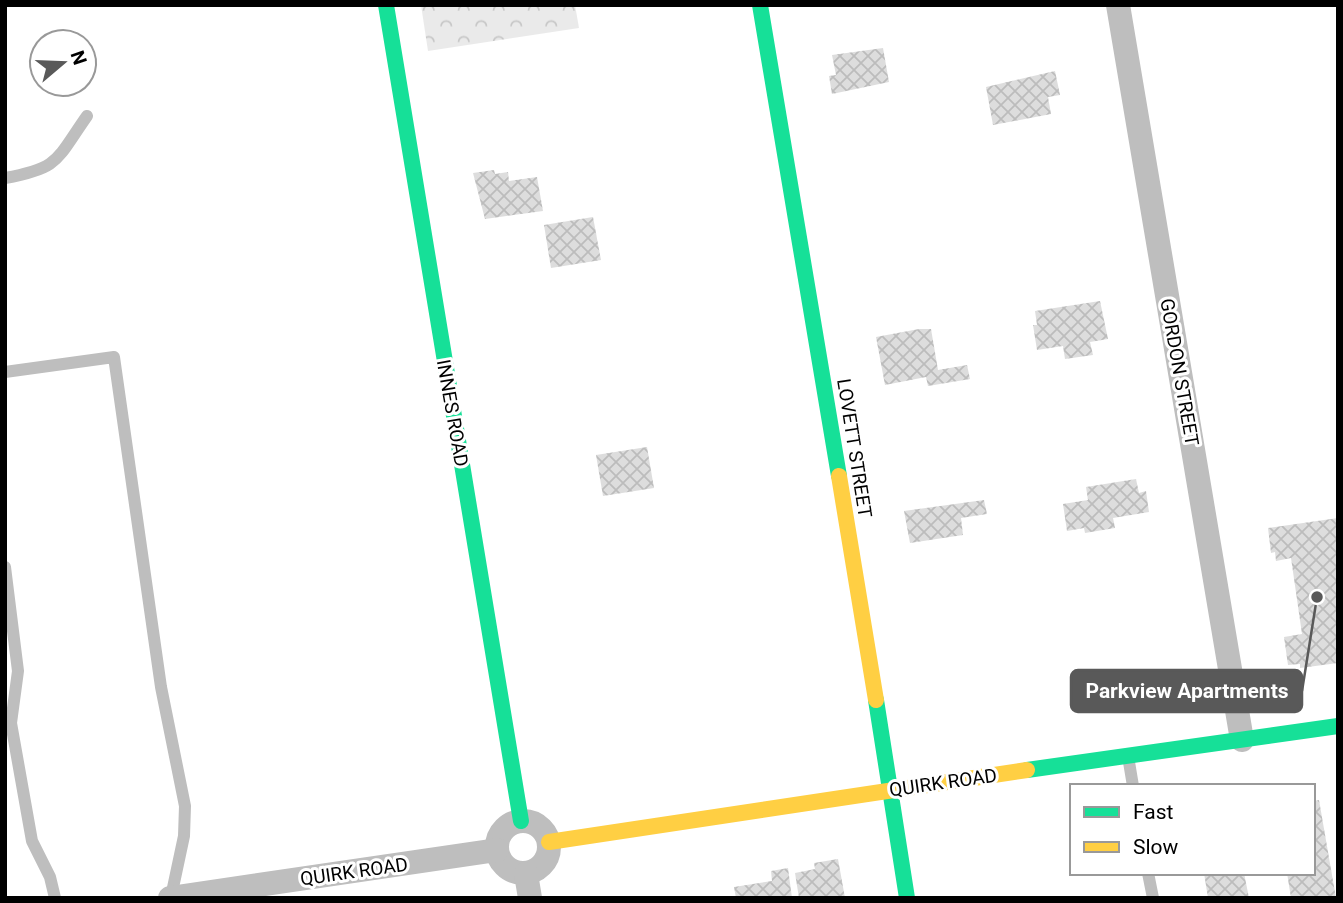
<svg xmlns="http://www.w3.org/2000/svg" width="1343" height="903" viewBox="0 0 1343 903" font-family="Roboto,sans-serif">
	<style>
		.forest { fill: url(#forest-crowns) }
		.building { fill: url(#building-cross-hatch) }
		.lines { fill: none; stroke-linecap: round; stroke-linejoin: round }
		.lane { stroke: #bebebe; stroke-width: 12 }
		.street { stroke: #bebebe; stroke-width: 24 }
		.fast { stroke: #16e098; stroke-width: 16 }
		.slow { stroke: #ffcf43; stroke-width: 16 }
		.labels { text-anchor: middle; stroke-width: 6; stroke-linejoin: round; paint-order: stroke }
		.street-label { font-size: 19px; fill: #000; stroke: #fff }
		.leader { fill: none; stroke: #595959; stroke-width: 2.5 }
		.callout-dot { fill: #595959; stroke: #fff; stroke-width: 2.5 }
		.callout { fill: #595959; stroke: #595959; stroke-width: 2.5 }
		.callout-label { font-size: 21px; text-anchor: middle; font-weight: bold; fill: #fff }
	</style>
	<defs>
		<pattern id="forest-crowns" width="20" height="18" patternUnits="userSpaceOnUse" patternTransform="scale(1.75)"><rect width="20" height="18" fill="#eaeaea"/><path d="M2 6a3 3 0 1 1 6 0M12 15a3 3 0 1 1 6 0" fill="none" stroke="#c7c7c7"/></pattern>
		<pattern id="building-cross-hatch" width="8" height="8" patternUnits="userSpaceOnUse" patternTransform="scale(1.75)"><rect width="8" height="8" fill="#ddd"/><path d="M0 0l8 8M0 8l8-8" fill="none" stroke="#bcbcbc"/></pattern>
	</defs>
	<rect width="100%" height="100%" fill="#fff"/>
	<polygon class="forest" points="421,5 575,5 579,28 428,51"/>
	<g class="building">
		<polygon points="883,48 889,82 832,94 829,76 836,75 832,55"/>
		<polygon points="1055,71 1060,95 1048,97 1051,114 993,125 986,87"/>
		<polygon points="494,170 495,174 508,172 509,181 537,177 543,211 485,219 473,173"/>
		<polygon points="593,217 601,260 551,268 544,225"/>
		<polygon points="1100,301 1108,339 1090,342 1093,355 1065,359 1063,346 1037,350 1033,325 1037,325 1035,311"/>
		<polygon points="919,329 931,329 938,370 967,365 970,379 928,386 926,377 885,385 876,337"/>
		<polygon points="647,447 654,488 603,496 596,455"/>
		<polygon points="1136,479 1139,493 1146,491 1149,512 1113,518 1115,528 1085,533 1084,528 1067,531 1063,504 1088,500 1086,487"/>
		<polygon points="984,500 987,514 961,518 963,535 910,543 904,511"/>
		<polygon points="1338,518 1338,663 1300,668 1300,664 1288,665 1284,637 1302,634 1291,558 1276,561 1275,552 1271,553 1268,528"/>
		<polygon points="1319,800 1336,898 1291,898 1287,873 1313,873 1313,801"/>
		<polygon points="838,859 845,898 799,898 795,873 815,869 814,863"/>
		<polygon points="788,868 792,898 736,898 734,887 772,881 771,871"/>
		<polygon points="1204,873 1244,873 1249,898 1208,898"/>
	</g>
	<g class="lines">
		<g class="lane">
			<path d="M5,178C60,168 56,160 87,116"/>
			<polyline points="5,372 114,357 161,687 185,806 184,836 171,897"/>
			<polyline points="5,567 18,671 11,723 32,841 50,877 55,898"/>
			<polyline points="1128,756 1133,786"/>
			<polyline points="1148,873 1153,898"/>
		</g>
		<g class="street">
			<polyline points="1118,5 1242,740"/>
			<circle cx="523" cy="847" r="26"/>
			<polyline points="526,874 530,898"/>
			<polyline points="170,898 497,850"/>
		</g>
		<g class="fast">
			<polyline points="386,5 521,821"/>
			<polyline points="760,5 839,476"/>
			<polyline points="876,700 907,898"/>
			<polyline points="1027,770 1338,726"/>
		</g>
		<g class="slow">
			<polyline points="839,476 876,700"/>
			<polyline points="549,842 1027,770"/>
		</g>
	</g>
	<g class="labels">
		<g class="street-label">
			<text transform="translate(1180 372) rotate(80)" y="7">GORDON STREET</text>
			<text transform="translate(453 413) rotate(80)" y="7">INNES ROAD</text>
			<text transform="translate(855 448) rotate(81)" y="7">LOVETT STREET</text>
			<text transform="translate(943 782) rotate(-8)" y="7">QUIRK ROAD</text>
			<text transform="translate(354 871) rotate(-8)" y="7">QUIRK ROAD</text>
		</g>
	</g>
	<path class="leader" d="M1317 597L1302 691"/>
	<circle class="callout-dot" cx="1317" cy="597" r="7"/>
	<rect class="callout" x="1071" y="670" width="231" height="42" rx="7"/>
	<g class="callout-label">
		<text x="1187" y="698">Parkview Apartments</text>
	</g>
	<rect width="1343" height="903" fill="none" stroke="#000000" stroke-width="14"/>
	<rect x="1070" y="784" width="245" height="91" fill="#ffffff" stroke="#999999" stroke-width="2"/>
	<rect x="1084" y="807" width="35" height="10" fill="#16e098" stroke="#999999" stroke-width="2"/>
	<text x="1133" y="819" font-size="21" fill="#000000">Fast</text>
	<rect x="1084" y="842" width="35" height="10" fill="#ffcf43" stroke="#999999" stroke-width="2"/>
	<text x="1133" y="854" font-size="21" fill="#000000">Slow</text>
	<g transform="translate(63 63) rotate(71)"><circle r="33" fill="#ffffff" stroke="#999999" stroke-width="2"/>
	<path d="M0-5L12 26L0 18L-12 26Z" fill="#595959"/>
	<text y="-10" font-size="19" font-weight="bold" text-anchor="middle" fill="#000000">N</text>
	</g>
</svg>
